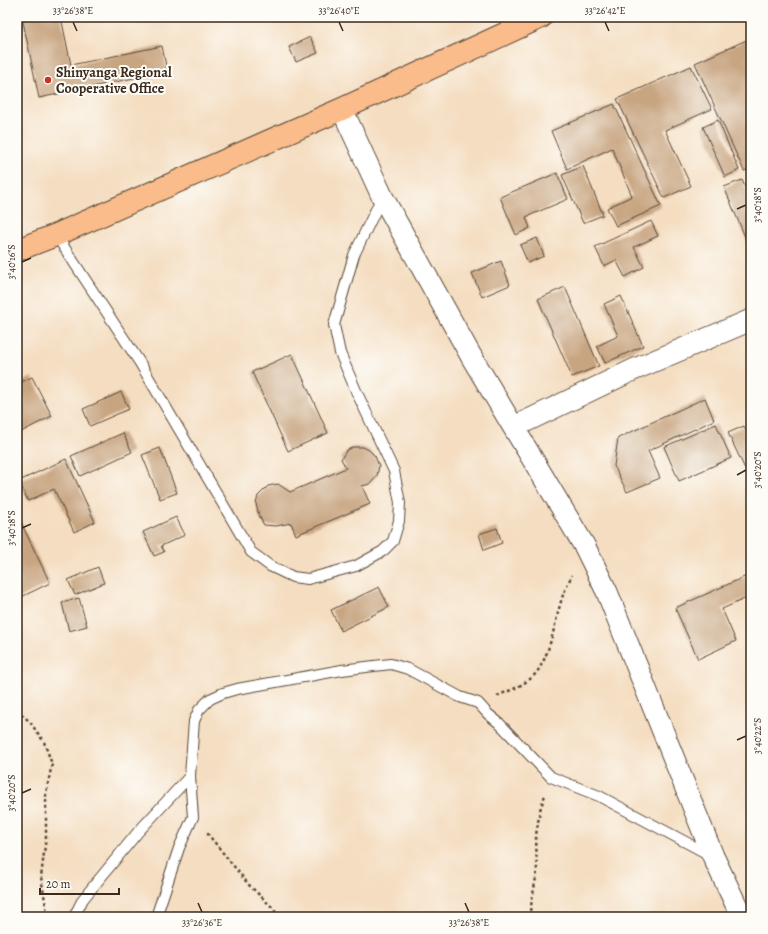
<svg xmlns="http://www.w3.org/2000/svg" width="768" height="934" viewBox="0 0 768 934" font-family="Alegreya,serif">
	<style>
		.building { fill: #c8a581 }
		.lines { fill: none; stroke-linecap: round; stroke-linejoin: round }
		.service-casing { stroke: #574536; stroke-width: 12 }
		.minor-casing { stroke: #574536; stroke-width: 23 }
		.trunk-casing { stroke: #574536; stroke-width: 24 }
		.path { stroke: #574536; stroke-width: 2.5; stroke-dasharray: 3 3; stroke-linecap: butt }
		.service { stroke: #fff; stroke-width: 10 }
		.minor { stroke: #fff; stroke-width: 21 }
		.trunk { stroke: #f9bc8a; stroke-width: 22 }
		.ticks { fill: none; stroke: #3b2a1e; stroke-width: 1.5 }
		.poi-dot { fill: #c8321e; stroke: #fdfcf7; stroke-width: 1.5 }
		.labels { text-anchor: middle; stroke-width: 4; stroke-linejoin: round; paint-order: stroke }
		.poi-label { font-size: 14px; font-weight: bold; fill: #3b2a1e; stroke: #fdfcf7; text-anchor: start }
		.neatline { fill: none; stroke: #3b2a1e; stroke-width: 1.5 }
		.ticks-label { font-size: 10px; text-anchor: middle; fill: #3b2a1e }
	</style>
	<rect width="100%" height="100%" fill="#fdfcf7"/>
	<filter id="ink" filterUnits="userSpaceOnUse"><feTurbulence type="fractalNoise" baseFrequency=".025" numOctaves="2"/><feDisplacementMap in="SourceGraphic" scale="8" xChannelSelector="R" yChannelSelector="G"/><feConvolveMatrix kernelMatrix="1 2 1 2 8 2 1 2 1" color-interpolation-filters="sRGB"/></filter>
	<filter id="wash" filterUnits="userSpaceOnUse"><feTurbulence type="fractalNoise" baseFrequency=".012" numOctaves="4" result="noise"/><feDisplacementMap in="SourceGraphic" scale="16" xChannelSelector="R" yChannelSelector="G"/><feGaussianBlur stdDeviation="0.9" result="paint"/><feColorMatrix in="noise" values="0 0 0 0 0 0 0 0 0 0 0 0 0 0 0 0 0 1.4 0 .05"/><feComposite in="paint" operator="in"/></filter>
	<g filter="url(#wash)">
		<rect width="100%" height="100%" fill="#f4ddc0"/>
		<g id="blocks">
			<g class="building">
				<polygon points="22,17 61,17 71,65 162,46 167,71 39,98"/>
				<polygon points="310,37 318,53 296,62 289,47"/>
				<polygon points="751,38 751,168 744,171 695,63"/>
				<polygon points="691,66 712,109 665,130 691,186 664,198 617,99"/>
				<polygon points="614,104 661,206 616,226 607,208 632,196 612,148 567,169 551,131"/>
				<polygon points="718,120 739,170 725,177 703,127"/>
				<polygon points="583,166 603,215 583,223 562,175"/>
				<polygon points="557,173 568,199 526,217 530,228 516,235 500,197"/>
				<polygon points="742,180 751,201 751,251 724,187"/>
				<polygon points="651,221 658,236 634,247 644,267 625,277 616,260 604,266 595,247"/>
				<polygon points="537,238 544,256 528,263 520,245"/>
				<polygon points="501,261 510,285 482,297 472,273"/>
				<polygon points="565,287 599,366 572,377 538,299"/>
				<polygon points="621,296 643,346 605,363 597,346 618,336 604,304"/>
				<polygon points="292,354 328,433 288,451 252,372"/>
				<polygon points="32,377 52,416 17,434 17,384"/>
				<polygon points="121,392 129,409 90,426 83,409"/>
				<polygon points="705,398 714,420 648,451 660,478 627,492 614,466 618,438"/>
				<polygon points="716,424 731,458 679,481 664,447"/>
				<polygon points="744,426 751,440 751,469 746,471 728,433"/>
				<polygon points="123,433 132,452 80,476 71,456"/>
				<polygon points="353,447 363,447 369,450 375,456 379,466 377,476 370,484 362,486 370,504 296,535 291,523 276,526 264,525 259,516 256,504 258,496 268,486 278,484 290,492 346,468 341,459 346,451"/>
				<polygon points="160,448 177,493 160,499 142,455"/>
				<polygon points="66,459 95,522 74,532 54,489 28,501 19,481"/>
				<polygon points="17,514 50,583 17,599"/>
				<polygon points="176,517 185,535 161,546 164,552 154,556 143,532"/>
				<polygon points="497,528 502,543 484,550 479,534"/>
				<polygon points="98,567 104,583 75,595 68,580"/>
				<polygon points="751,574 751,596 722,609 736,641 698,659 675,608"/>
				<polygon points="379,587 389,607 341,631 331,610"/>
				<polygon points="79,598 87,626 69,631 62,603"/>
			</g>
		</g>
	</g>
	<g filter="url(#ink)">
		<use href="#blocks" fill-opacity="0" stroke="#574536" stroke-width="1"/>
		<g class="lines">
			<g class="service-casing">
				<g id="service">
					<polyline points="56,235 140,363 251,552 270,566 293,577 308,579 356,566 383,551 393,541 399,521 400,503 394,471 357,393 340,353 334,325 354,255 382,197"/>
					<polyline points="74,917 83,899 138,832 190,776 194,721 199,710 210,699 223,693 237,689 342,670 374,666 391,664 408,669 460,697 478,703 488,714 499,723 551,777 599,796 710,855"/>
					<polyline points="156,917 179,848 193,817 190,776"/>
				</g>
			</g>
			<g class="minor-casing">
				<g id="minor">
					<polyline points="342,109 382,196 471,356 585,547 607,592 713,856 742,917"/>
					<polyline points="514,427 633,370 751,320"/>
				</g>
			</g>
			<g class="trunk-casing">
				<polyline id="trunk" points="17,250 56,235 342,109 541,17"/>
			</g>
			<g class="path">
				<path d="M497,696C508,691 520,687 530,679C550,664 555,618 563,595C566,588 569,581 572,575"/>
				<polyline points="17,710 30,722 44,742 52,764 46,793 46,837 41,877 47,913 50,917"/>
				<polyline points="207,833 249,885 274,909 280,917"/>
				<polyline points="529,917 537,872 536,835 540,810 545,795"/>
			</g>
			<use href="#service" class="service"/>
			<use href="#minor" class="minor"/>
			<use href="#trunk" class="trunk"/>
		</g>
	</g>
	<path class="ticks" d="M73,22L77,31M339,22L343,31M605,22L609,31M737,209L746,205M22,262L31,258M737,475L746,470M22,528L31,524M737,740L746,736M22,793L31,789M198,903L202,912M465,903L469,912"/>
	<circle class="poi-dot" cx="48" cy="80" r="4"/>
	<g class="labels">
		<g class="poi-label">
			<text x="56" y="77">Shinyanga Regional<tspan x="56" dy="16">Cooperative Office</tspan></text>
		</g>
	</g>
	<rect width="768" height="934" fill="none" stroke="#fdfcf7" stroke-width="44"/>
	<path d="M40 888v6h79v-6" fill="none" stroke="#3b2a1e" stroke-width="2"/>
	<text x="46" y="888" font-size="12" fill="#3b2a1e" stroke="#fdfcf7" stroke-width="3" paint-order="stroke">20 m</text>
	<rect x="22" y="22" width="724" height="890" class="neatline"/>
	<g class="ticks-label">
		<text x="73" y="14">33°26'38"E</text>
		<text x="339" y="14">33°26'40"E</text>
		<text x="605" y="14">33°26'42"E</text>
		<text transform="translate(757 205) rotate(-90)" y="4">3°40'18"S</text>
		<text transform="translate(11 262) rotate(-90)" y="4">3°40'16"S</text>
		<text transform="translate(757 470) rotate(-90)" y="4">3°40'20"S</text>
		<text transform="translate(11 528) rotate(-90)" y="4">3°40'18"S</text>
		<text transform="translate(757 736) rotate(-90)" y="4">3°40'22"S</text>
		<text transform="translate(11 793) rotate(-90)" y="4">3°40'20"S</text>
		<text x="202" y="926">33°26'36"E</text>
		<text x="469" y="926">33°26'38"E</text>
	</g>
</svg>
